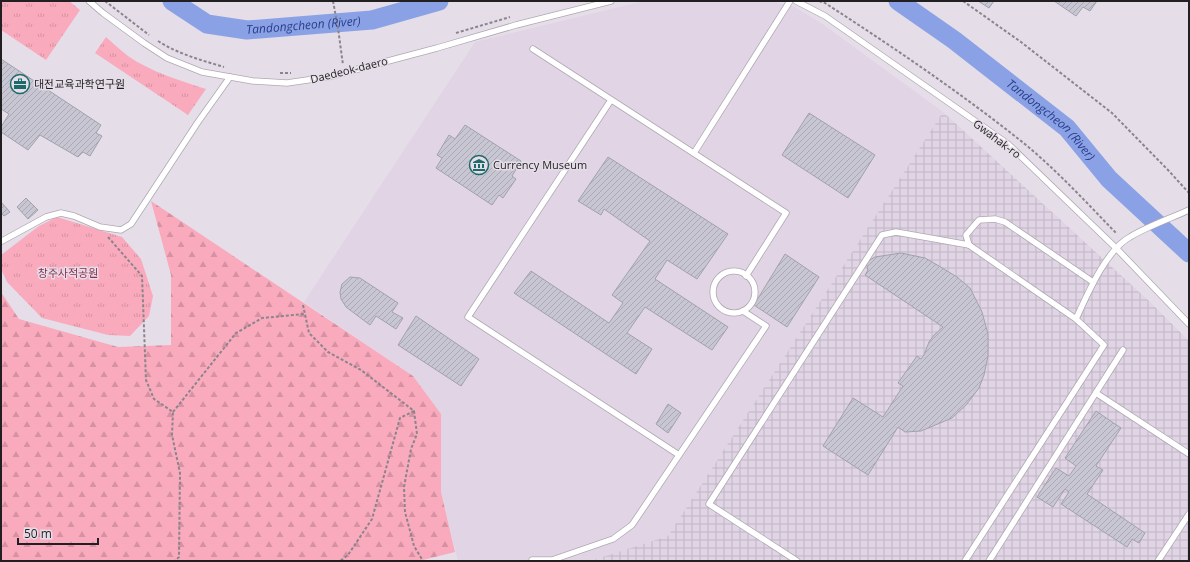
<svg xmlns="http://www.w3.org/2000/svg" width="1190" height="562" viewBox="0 0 1190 562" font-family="'Open Sans','Noto Sans KR',sans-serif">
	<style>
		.built { fill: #e0d4e5 }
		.industrial { fill: url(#industrial-grid) }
		.grass { fill: url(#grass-tufts) }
		.forest { fill: url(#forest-firs) }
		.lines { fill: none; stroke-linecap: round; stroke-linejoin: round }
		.river { stroke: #8aa2e5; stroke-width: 19 }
		.building { fill: url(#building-hatch); stroke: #a2a1ac }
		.lane-casing { stroke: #afa8b2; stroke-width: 7 }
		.path { stroke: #8a858c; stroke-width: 2; stroke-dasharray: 3 2; stroke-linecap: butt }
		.lane { stroke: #fff; stroke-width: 5.5 }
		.labels { text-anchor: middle; stroke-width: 3; stroke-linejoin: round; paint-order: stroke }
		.street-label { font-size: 11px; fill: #221f23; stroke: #e5dee8 }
		.poi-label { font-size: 11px; fill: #221f23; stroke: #e5dee8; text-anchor: start }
		.park-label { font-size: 11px; fill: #8d2e4c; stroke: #e5dee8 }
		.water-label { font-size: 12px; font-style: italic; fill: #283d8a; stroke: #e5dee8 }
	</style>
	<defs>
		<pattern id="industrial-grid" width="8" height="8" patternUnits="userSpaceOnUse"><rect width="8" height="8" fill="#e0d4e5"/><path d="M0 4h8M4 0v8" fill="none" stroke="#c0b6c4"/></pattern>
		<pattern id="grass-tufts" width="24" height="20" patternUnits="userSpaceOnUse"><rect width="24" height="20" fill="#faaabd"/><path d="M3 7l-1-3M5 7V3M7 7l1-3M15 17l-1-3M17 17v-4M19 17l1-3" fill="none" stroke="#d692a2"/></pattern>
		<pattern id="forest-firs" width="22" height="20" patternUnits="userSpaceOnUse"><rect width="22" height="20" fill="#faaabd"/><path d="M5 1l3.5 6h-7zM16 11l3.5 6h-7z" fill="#d692a2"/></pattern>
		<pattern id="building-hatch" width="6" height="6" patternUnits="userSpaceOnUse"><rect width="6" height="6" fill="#c7c6d2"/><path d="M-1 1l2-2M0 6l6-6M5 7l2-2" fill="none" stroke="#abaab4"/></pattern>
	</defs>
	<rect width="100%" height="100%" fill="#e5dee8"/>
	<polygon class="built" points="644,1 770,1 795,7 824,25 943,112 668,536 590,561 458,561 441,492 441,414 413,376 304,302 475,42"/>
	<polygon class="industrial" points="943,112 1149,301 1189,341 1189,561 590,561 668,536"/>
	<g class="grass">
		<polygon points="1,1 69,1 80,10 46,60 1,30"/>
		<path d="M106,37C113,43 120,50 128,56C149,71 181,81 206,89L188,115L95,53Z"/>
		<polygon points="57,217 122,237 141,259 153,296 149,316 130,336 108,335 42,318 7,282 1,269 1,255 39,226"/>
	</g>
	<polygon class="forest" points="151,201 413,376 441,414 441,492 455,552 419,561 1,561 1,292 19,319 118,347 171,345 171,275"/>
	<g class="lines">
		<g class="river">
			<path id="s1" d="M172,1L207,24L247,30L372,20L439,1"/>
			<path id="s2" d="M898,1L954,40L1067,128L1109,179L1189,253"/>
		</g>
	</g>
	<g class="building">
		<polygon points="978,1 994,1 989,8"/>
		<polygon points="1054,1 1097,1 1090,11 1083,7 1076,16"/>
		<polygon points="1,59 101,125 96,133 102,136 90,156 83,152 78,157 40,135 28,150 1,132 1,127 9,114 1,109"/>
		<polygon points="809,113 875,155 848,198 782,155"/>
		<polygon points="465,125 521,161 512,176 516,179 503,198 499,195 492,205 436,168 442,158 437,155 449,135 455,139"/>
		<polygon points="608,157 728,234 697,279 667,260 655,279 728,327 712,350 645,307 627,333 652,349 636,374 514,293 531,271 609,323 623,303 612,295 650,241 604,209 601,215 578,201"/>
		<polygon points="26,198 38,210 28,219 17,207"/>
		<polygon points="1,202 10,212 4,216 1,213"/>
		<polygon points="901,253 925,258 939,266 957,277 970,288 982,312 988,334 988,356 984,375 979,388 966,405 952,418 921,431 905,432 898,427 868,475 823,446 853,398 883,417 903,386 898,383 917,356 921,359 924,355 929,342 934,335 943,327 865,275 868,270 866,262 875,257"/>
		<polygon points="785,254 819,277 787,327 754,305"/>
		<polygon points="350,277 360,278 398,303 392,312 403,318 396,329 376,316 370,325 346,307 341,299 340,292 342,284"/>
		<polygon points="416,316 479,359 461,386 398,345"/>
		<polygon points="668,404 681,413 668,433 656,424"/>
		<polygon points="1096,411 1121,428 1096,466 1103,470 1087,494 1145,533 1139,543 1132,539 1127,547 1061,504 1069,492 1065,489 1053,507 1037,497 1056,468 1069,476 1076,466 1065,458"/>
	</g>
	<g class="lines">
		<g class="lane-casing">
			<g id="lane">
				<polyline points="89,1 103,13 144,43 167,58 202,72 253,81 287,83 328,77 437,48 516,25 611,1"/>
				<polyline points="796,1 825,16 1008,144 1116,248 1189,324"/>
				<polyline points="533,49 786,213 746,276"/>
				<polyline points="611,100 468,317 679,455"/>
				<polyline points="694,153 790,1"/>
				<polyline points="2,241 46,217 61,213 74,216 100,227 121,230 131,224 198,122 230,77"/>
				<polyline points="969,245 966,235 979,220 995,219 1005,222 1093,282"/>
				<circle cx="734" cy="292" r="21"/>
				<path d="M1076,319C1087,295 1106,250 1130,237C1148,226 1169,219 1189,210"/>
				<polyline points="1096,393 1189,454"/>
				<polyline points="532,560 552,560 613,539 632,525 766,326 743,311"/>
				<polyline points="797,561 709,504 882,235 896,232 969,245 1076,319 1104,345 965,561"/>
				<polyline points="989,561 1123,350"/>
				<polyline points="1158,561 1189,514"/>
			</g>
		</g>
		<g class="path">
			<polyline points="105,1 149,35"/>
			<polyline points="333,1 338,28 343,65"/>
			<path d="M819,1L825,3C890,45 955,89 1016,137C1052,165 1084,200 1116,233"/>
			<polyline points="963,1 1021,42 1112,113 1168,170 1189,193"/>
			<polyline points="456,33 510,17"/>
			<path d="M158,41C178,54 201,60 224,67"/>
			<polyline points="280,73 291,73"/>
			<polyline points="108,237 142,276 146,380 154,399 173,412 172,435 180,473 179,557 175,561"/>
			<polyline points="303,305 309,333 328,352 361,370 414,411 400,418 372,519 348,555 340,561"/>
			<polyline points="414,411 417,434 411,449 404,487 405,512 414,546 423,561"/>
			<polyline points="173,412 236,333 262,318 305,314"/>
		</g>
		<use href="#lane" class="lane"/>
	</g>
	<defs>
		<g id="office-ring" transform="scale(1)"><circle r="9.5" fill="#e5dee8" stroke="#1d6a6b" stroke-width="1.5"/><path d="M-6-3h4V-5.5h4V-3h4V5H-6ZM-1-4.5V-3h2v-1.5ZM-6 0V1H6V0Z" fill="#1d6a6b"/></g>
		<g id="museum-ring" transform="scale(1)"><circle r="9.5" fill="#e5dee8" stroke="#1d6a6b" stroke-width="1.5"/><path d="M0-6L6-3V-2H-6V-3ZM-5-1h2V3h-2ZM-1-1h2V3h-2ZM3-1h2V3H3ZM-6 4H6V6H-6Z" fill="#1d6a6b"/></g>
	</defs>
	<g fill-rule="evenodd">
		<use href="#office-ring" x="20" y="84"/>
		<use href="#museum-ring" x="479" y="165"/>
	</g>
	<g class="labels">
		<g class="street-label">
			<text transform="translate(349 70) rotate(-14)" y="4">Daedeok-daero</text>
			<text transform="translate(997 139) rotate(37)" y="4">Gwahak-ro</text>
		</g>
		<g class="poi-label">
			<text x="34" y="88">대전교육과학연구원</text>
			<text x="493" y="169">Currency Museum</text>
		</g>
		<g class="park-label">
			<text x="68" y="277">창주사적공원</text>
		</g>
		<g class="water-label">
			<text dy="4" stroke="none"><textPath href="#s1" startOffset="139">Tandongcheon (River)</textPath></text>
			<text dy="4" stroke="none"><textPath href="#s2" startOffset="194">Tandongcheon (River)</textPath></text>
		</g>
	</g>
	<rect width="1190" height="562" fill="none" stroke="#221f23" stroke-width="4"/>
	<path d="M18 538v6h80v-6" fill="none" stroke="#221f23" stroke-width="2"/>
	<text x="24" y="538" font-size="12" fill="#221f23" stroke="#e5dee8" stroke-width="3" paint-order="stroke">50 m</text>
</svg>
